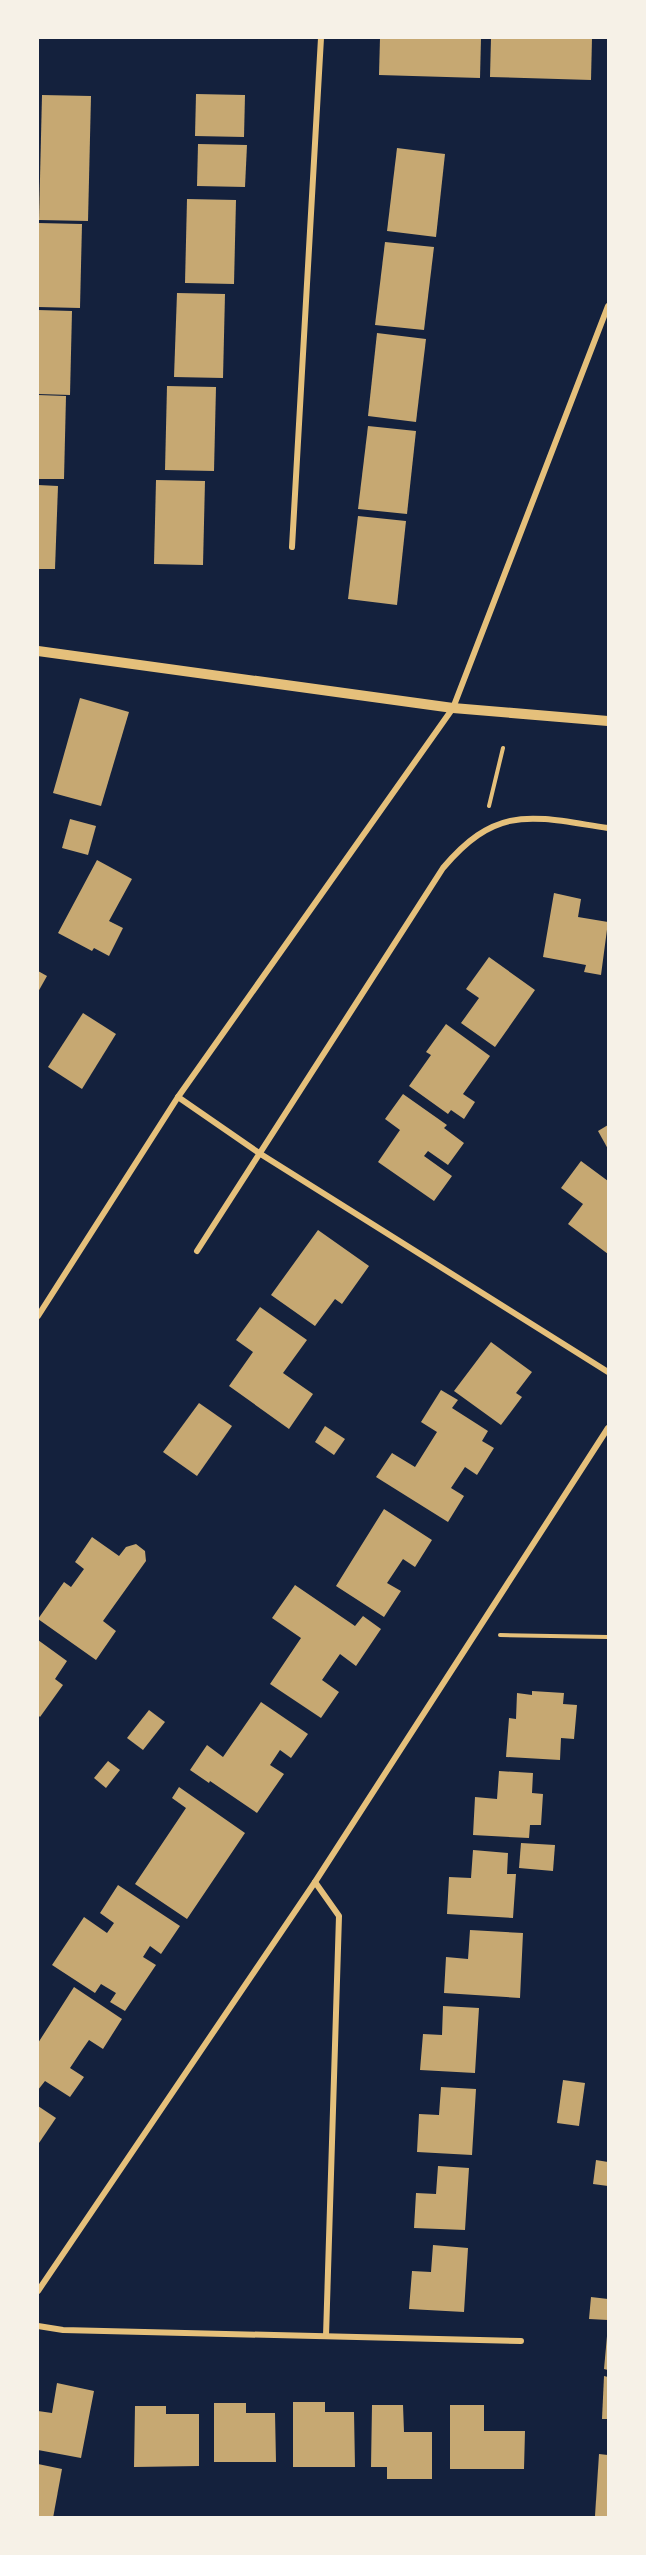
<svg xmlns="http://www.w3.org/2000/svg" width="646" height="2555" viewBox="0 0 646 2555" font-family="'Space Grotesk',sans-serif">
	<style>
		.building { fill: #c6a872 }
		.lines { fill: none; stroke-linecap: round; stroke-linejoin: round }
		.path { stroke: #e5c07b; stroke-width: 4 }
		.minor { stroke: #e5c07b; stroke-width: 6 }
		.tertiary { stroke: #e5c07b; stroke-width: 10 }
	</style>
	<rect width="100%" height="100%" fill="#14213d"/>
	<g class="building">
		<polygon points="380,38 481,38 480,78 379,75"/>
		<polygon points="491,38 592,38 591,80 490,77"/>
		<polygon points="196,94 245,95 244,137 195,136"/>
		<polygon points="42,95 91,96 88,221 39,220"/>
		<polygon points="198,144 247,145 245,187 197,186"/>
		<polygon points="397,148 445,154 436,237 387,231"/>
		<polygon points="187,199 236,200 234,284 185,283"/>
		<polygon points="38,223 82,224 80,308 38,307"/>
		<polygon points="385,242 434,247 424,330 375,325"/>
		<polygon points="177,293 225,294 223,378 174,377"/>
		<polygon points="38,310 72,311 70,395 38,394"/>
		<polygon points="377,333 426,339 416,422 368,416"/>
		<polygon points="167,386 216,387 214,471 165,470"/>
		<polygon points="38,395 66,396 64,479 38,479"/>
		<polygon points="368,426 416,431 407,514 358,509"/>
		<polygon points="156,480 205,481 203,565 154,564"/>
		<polygon points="38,485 58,486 55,569 38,569"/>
		<polygon points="358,516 406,521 397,605 348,599"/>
		<polygon points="80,698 129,712 101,806 53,793"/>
		<polygon points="70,819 96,826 88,855 62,848"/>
		<polygon points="97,860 132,879 109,921 123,928 109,956 94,948 92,951 58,933"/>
		<polygon points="554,893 581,899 578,917 608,922 601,975 584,972 586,965 543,957"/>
		<polygon points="489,957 535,990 495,1047 461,1023 479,998 466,989"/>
		<polygon points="38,971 47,976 38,992"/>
		<polygon points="83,1013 116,1034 82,1089 48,1067"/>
		<polygon points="446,1024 490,1056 463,1094 475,1102 464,1119 451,1110 448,1114 409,1086 431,1055 426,1052"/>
		<polygon points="403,1094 447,1125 444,1128 464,1143 448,1165 428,1151 424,1156 452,1176 434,1201 378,1162 400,1130 385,1119"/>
		<polygon points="608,1125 608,1149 598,1131"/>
		<polygon points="581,1161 608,1181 608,1254 568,1224 583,1204 561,1188"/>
		<polygon points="318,1230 369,1266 342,1304 335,1299 315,1326 271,1295"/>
		<polygon points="260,1307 307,1340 283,1373 313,1394 289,1429 229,1386 253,1352 236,1340"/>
		<polygon points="491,1342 532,1372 516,1393 522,1397 501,1425 454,1391"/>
		<polygon points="441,1390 458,1400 452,1408 488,1431 482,1441 494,1448 477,1475 465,1467 451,1488 464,1496 448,1522 376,1477 392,1453 415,1467 437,1432 421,1422"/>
		<polygon points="199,1403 232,1426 197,1476 163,1452"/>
		<polygon points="325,1426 345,1439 334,1455 315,1442"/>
		<polygon points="384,1509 432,1540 415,1567 403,1559 387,1583 401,1591 384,1617 336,1586"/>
		<polygon points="92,1537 119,1556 126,1547 136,1544 145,1551 146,1561 103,1621 116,1631 96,1660 38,1619 64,1582 71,1587 84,1569 75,1562"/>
		<polygon points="295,1585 355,1626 363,1616 381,1629 356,1666 340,1654 322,1680 339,1692 321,1718 270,1684 301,1638 272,1618"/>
		<polygon points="38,1640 67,1661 55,1679 63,1685 40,1717 38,1715"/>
		<polygon points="532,1691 564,1693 563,1704 577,1705 574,1739 561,1738 560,1760 506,1757 509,1718 516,1719 517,1693 532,1695"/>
		<polygon points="261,1702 308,1734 291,1758 280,1750 270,1765 284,1774 257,1813 210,1781 209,1783 190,1770 207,1745 223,1757"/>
		<polygon points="149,1710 165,1722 143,1750 127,1738"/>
		<polygon points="108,1761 120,1770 106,1788 94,1778"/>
		<polygon points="499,1771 533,1773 532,1793 543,1794 541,1825 530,1825 529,1838 473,1835 475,1797 497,1799"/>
		<polygon points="179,1787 245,1833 187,1919 135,1884 186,1808 172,1798"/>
		<polygon points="521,1843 555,1845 553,1871 519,1868"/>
		<polygon points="473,1850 508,1853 507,1874 516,1874 513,1918 447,1914 449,1877 471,1878"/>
		<polygon points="118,1885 180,1926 161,1954 150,1946 143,1957 156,1965 125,2011 110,2002 116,1993 101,1984 95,1993 52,1965 84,1917 107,1933 114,1923 100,1913"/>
		<polygon points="470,1930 523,1933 520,1998 444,1993 446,1957 468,1959"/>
		<polygon points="74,1987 122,2019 103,2049 89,2040 82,2050 70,2068 84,2077 70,2097 45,2081 38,2090 38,2043"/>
		<polygon points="443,2006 479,2008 475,2073 420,2070 423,2034 442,2035"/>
		<polygon points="563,2080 585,2083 579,2126 557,2123"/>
		<polygon points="441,2087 476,2089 472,2155 417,2152 419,2114 439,2115"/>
		<polygon points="38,2106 56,2118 39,2143 38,2142"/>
		<polygon points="596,2160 608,2162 608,2186 593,2184"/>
		<polygon points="438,2166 469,2168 465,2230 414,2228 416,2193 436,2194"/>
		<polygon points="433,2245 468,2248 464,2312 409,2309 412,2271 431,2272"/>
		<polygon points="591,2297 608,2299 608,2320 589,2319"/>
		<polygon points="607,2336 608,2336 608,2370 604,2369"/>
		<polygon points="604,2376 608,2377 608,2419 602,2419"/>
		<polygon points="57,2383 94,2391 81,2458 38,2450 38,2411 52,2413"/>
		<polygon points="293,2402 325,2402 325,2412 354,2412 355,2467 293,2467"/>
		<polygon points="214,2403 246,2403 246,2413 275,2413 276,2462 214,2462"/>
		<polygon points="372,2405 403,2405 404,2432 432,2432 432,2479 387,2479 387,2467 371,2467"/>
		<polygon points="450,2405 484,2405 484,2431 525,2431 524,2469 450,2469"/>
		<polygon points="135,2406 166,2406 166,2414 199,2414 199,2466 134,2467"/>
		<polygon points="599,2454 608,2455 608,2517 595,2516"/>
		<polygon points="38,2464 62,2469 53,2518 38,2518"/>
	</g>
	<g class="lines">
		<g class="path">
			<polyline points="489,806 503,748"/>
			<polyline points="500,1635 608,1637"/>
		</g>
		<g class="minor">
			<polyline points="292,547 321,38"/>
			<polyline points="178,1097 259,1153 608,1372"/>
			<path d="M197,1251L443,868C498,803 533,817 608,828"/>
			<polyline points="38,1316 178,1097 453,708 608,306"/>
			<polyline points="315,1882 339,1916 326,2336"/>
			<polyline points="38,2291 315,1882 608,1428"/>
			<polyline points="38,2326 63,2330 521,2341"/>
		</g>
		<polyline class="tertiary" points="38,651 453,708 608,721"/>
	</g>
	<rect width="646" height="2555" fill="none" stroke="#f6f1e7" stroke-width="78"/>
</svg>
